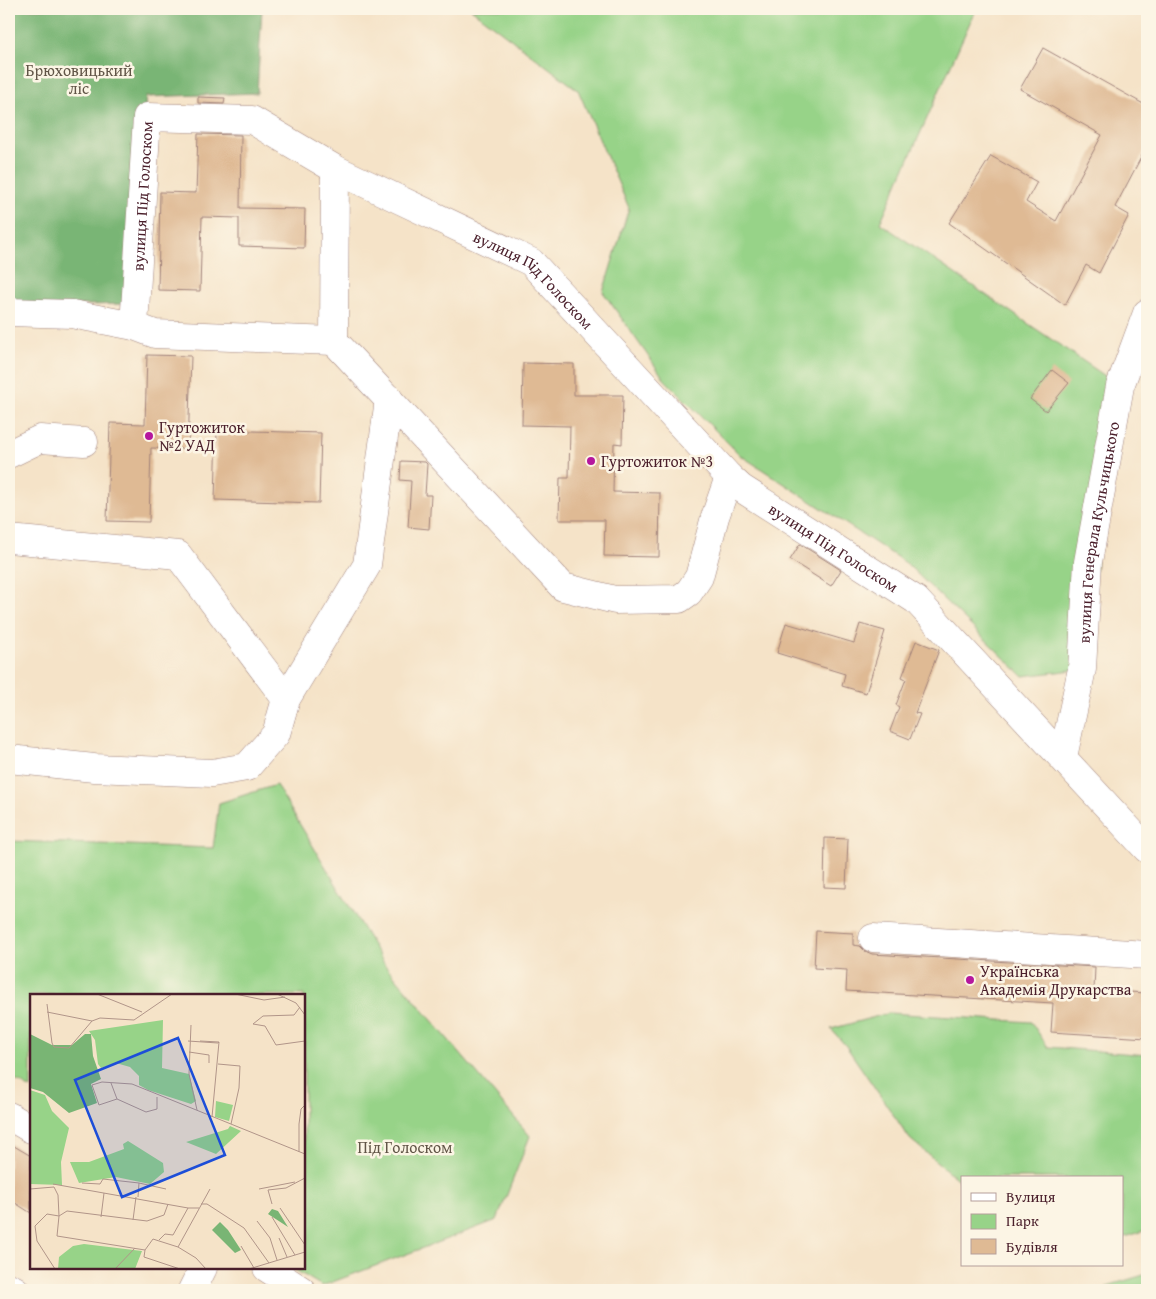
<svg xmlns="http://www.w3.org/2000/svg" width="1156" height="1299" viewBox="0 0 1156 1299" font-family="'Gentium Book Plus',serif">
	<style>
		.green { fill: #97d388; stroke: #70795a }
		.forest { fill: #79b574; stroke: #626a50 }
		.building { fill: #dfba94 }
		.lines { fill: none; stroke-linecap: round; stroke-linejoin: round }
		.minor-casing { stroke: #a0817a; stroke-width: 29 }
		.minor { stroke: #fff; stroke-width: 28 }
		.poi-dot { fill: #b5179e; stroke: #fcf5e5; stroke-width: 2 }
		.labels { text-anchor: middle; stroke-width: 5; stroke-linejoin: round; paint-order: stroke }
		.park-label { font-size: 16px; fill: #615547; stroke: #fcf5e5 }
		.street-label { font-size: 16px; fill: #4a1f2b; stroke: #fcf5e5 }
		.poi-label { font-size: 16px; fill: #4a1f2b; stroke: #fcf5e5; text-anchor: start }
		.inset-road { fill: none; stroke: #b19589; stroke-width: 1 }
		.view { fill: #1d4ed8; fill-opacity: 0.15; stroke: #1d4ed8; stroke-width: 2.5 }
		.inset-edge { fill: none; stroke: #4a1f2b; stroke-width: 2.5 }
	</style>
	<rect width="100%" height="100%" fill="#fcf5e5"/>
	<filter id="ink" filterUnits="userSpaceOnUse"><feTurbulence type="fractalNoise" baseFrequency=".02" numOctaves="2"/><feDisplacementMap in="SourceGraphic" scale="10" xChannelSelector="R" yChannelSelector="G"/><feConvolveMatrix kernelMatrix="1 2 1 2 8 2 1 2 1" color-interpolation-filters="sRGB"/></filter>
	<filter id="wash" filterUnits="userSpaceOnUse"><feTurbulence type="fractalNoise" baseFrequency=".0096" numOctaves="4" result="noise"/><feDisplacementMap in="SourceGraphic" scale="20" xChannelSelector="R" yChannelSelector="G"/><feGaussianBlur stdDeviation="1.12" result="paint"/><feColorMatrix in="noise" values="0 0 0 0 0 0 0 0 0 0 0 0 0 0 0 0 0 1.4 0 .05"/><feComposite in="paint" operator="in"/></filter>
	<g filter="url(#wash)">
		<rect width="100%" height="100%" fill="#f5e3c8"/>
		<g class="green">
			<polygon points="471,9 976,9 880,223 1120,386 1082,669 1023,676 906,563 740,455 665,380 603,292 629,208 578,90"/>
			<polygon points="276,785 385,965 530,1136 497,1220 322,1286 292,1268 304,1268 304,995 31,995 31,1089 19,1082 9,1079 9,841 213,848 219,803"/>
			<polygon points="889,1013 1031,1022 1048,1047 1147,1055 1147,1230 1122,1238 1122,1178 962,1178 962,1183 910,1139 846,1046 831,1029"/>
			<polygon points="1147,1274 1147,1279 1142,1290 1108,1290 1107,1286"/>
		</g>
		<polygon class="forest" points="9,9 262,9 257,93 146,97 125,304 9,307"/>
		<g id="blocks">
			<g class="building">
				<polygon points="1043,48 1147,106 1147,146 1115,207 1129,215 1099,273 1086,265 1065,305 949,223 991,156 1037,182 1026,202 1056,221 1102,135 1020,89"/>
				<polygon points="198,97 225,98 224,104 198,103"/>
				<polygon points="198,134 241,135 240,208 305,209 304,248 239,246 239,218 202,217 200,291 158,290 160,192 196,193"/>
				<polygon points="147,355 191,356 188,449 151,448 149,522 107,521 110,423 145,424"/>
				<polygon points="523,363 574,364 574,395 623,395 622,444 614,443 613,492 660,493 659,557 604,556 605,520 559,520 560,478 569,478 570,426 522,425"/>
				<polygon points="1052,370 1069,383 1046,411 1030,399"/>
				<polygon points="217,430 321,433 319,503 215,500"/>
				<polygon points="401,461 425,462 427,464 425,495 431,495 429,529 408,527 411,481 400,480"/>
				<polygon points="800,544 841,570 831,586 790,560"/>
				<polygon points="786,623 854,643 860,624 885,631 866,693 842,686 845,674 777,653"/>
				<polygon points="916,641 939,650 915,713 920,714 910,739 890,731 899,707 896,705 906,679 902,677"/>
				<polygon points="825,838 848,839 846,888 824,887"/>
				<polygon points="816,931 853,933 853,945 860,946 865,951 872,954 1095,967 1094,990 1147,993 1147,1038 1051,1032 1053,1003 846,991 847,970 814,968"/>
				<polygon points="9,1143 31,1156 31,1213 9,1199"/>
			</g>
		</g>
	</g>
	<g filter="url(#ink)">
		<use href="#blocks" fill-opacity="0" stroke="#a0817a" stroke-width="1"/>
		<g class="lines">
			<g class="minor-casing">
				<g id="minor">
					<polyline points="335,169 334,341 563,587 615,600 679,599 689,592 699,577 715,517 729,477"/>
					<polyline points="9,312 72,314 134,326"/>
					<path id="s1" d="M334,341L155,334L134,326L147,117L252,120L335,169L531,262L729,477L741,488L916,600L1147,849"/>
					<polyline points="9,454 40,439 84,442"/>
					<polyline points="9,539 178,555 286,699"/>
					<path id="s2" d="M1063,757L1082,669L1088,562L1120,386L1147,313"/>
					<polyline points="9,759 94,768 212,773 247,767 276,734 286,699 367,565 389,399"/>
					<polyline points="873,938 1147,955"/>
					<polyline points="9,1116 31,1129"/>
					<polyline points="267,1268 301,1290"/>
					<polyline points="9,1287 15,1290"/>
					<polyline points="192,1290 203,1268"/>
				</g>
			</g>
			<use href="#minor" class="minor"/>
		</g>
	</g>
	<g class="poi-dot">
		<circle cx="149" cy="436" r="5"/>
		<circle cx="591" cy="461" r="5"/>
		<circle cx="970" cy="980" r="5"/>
	</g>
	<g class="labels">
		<g class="park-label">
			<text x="79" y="76">Брюховицький<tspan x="79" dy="18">ліс</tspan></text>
			<text x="405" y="1153">Під Голоском</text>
		</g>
		<g class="street-label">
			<text dy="6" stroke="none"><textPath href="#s1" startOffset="332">вулиця Під Голоском</textPath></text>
			<text dy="6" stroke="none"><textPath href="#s1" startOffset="842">вулиця Під Голоском</textPath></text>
			<text dy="6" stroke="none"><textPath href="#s2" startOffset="228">вулиця Генерала Кульчицького</textPath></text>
			<text dy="6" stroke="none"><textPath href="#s1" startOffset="1248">вулиця Під Голоском</textPath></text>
		</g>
		<g class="poi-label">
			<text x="159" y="433">Гуртожиток<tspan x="159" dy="18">№2 УАД</tspan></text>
			<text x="601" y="467">Гуртожиток №3</text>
			<text x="980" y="977">Українська<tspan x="980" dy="18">Академія Друкарства</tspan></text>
		</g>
	</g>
	<g transform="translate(30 994)">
		<rect width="275" height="275" fill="#f5e3c8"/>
		<path d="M133,26L132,74L159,80L166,107L161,110L118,96L109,91V82L100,73L86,69L71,74L68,70L65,46L59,37ZM0,96L15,101L22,117L39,134L31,168L32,191L0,190ZM186,107L203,111L199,127L185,123ZM200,132L211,137L186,160L156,148L198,135ZM98,147L133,169L134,178L120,190L86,183L49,189L40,168H59L94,155L93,150ZM54,250L112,257L105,275H28L29,263L43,252Z" fill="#97d388"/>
		<path d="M0,40L22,51H42L55,40H61L63,62L71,85L61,90L67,109L39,119L13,98L0,94ZM242,215L248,217L258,233L238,220ZM190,228L198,236L211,256L205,259L182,236Z" fill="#79b574"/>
		<path class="inset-road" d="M67,0L112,18M205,0L234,6L255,3M247,0L266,9L275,21M17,10L22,49L24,53L39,54L62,27L70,24L104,26L142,0M270,13L264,21L233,22L223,30L235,32L246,51L275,47M17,18L62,27M161,31L159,80L167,116M158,47L188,49L189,48L170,47M159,58L179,61V69M188,70L210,72L209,94L201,130M81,89L87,105L116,118L127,115V103M87,105L69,111L62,91L72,88L102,90L275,160M182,123L189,48M269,158V130L271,115L275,111M52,189L70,190L73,185L109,189L108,203M109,189L136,195M23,190L158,214H169M0,195L24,193L28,201L29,222L17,220L5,232L7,247L25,275M229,195L265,188M138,210L134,221L117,227L37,217L29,222L27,242L115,256L123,245L126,246L148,253L166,264L176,275M171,210H177L214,234L239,269M242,210L238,196L256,194L275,184M250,214L275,251M71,223L74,199M242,223L265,261M103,226L106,203M227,227L240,244L247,266M249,244L257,263M129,246L135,240L143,241L158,214M211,252L224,274M148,253L180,195M115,256L114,263L150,275M85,275L105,254M219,275L275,258"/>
		<path class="view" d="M148,44L195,161L92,203L45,86Z"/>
		<rect width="275" height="275" class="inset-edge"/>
	</g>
	<rect width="1156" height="1299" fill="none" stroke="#fcf5e5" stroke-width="30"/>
	<rect x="961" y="1176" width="162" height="90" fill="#fcf5e5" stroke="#b59f9b"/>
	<rect x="971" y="1193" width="25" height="8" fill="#ffffff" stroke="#b59f9b"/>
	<text x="1006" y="1202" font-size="15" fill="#4a1f2b">Вулиця</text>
	<rect x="971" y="1214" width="25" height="15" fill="#97d388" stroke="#b59f9b"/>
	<text x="1006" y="1226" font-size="15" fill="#4a1f2b">Парк</text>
	<rect x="971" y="1239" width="25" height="15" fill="#dfba94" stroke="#b59f9b"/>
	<text x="1006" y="1252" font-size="15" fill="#4a1f2b">Будівля</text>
</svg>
